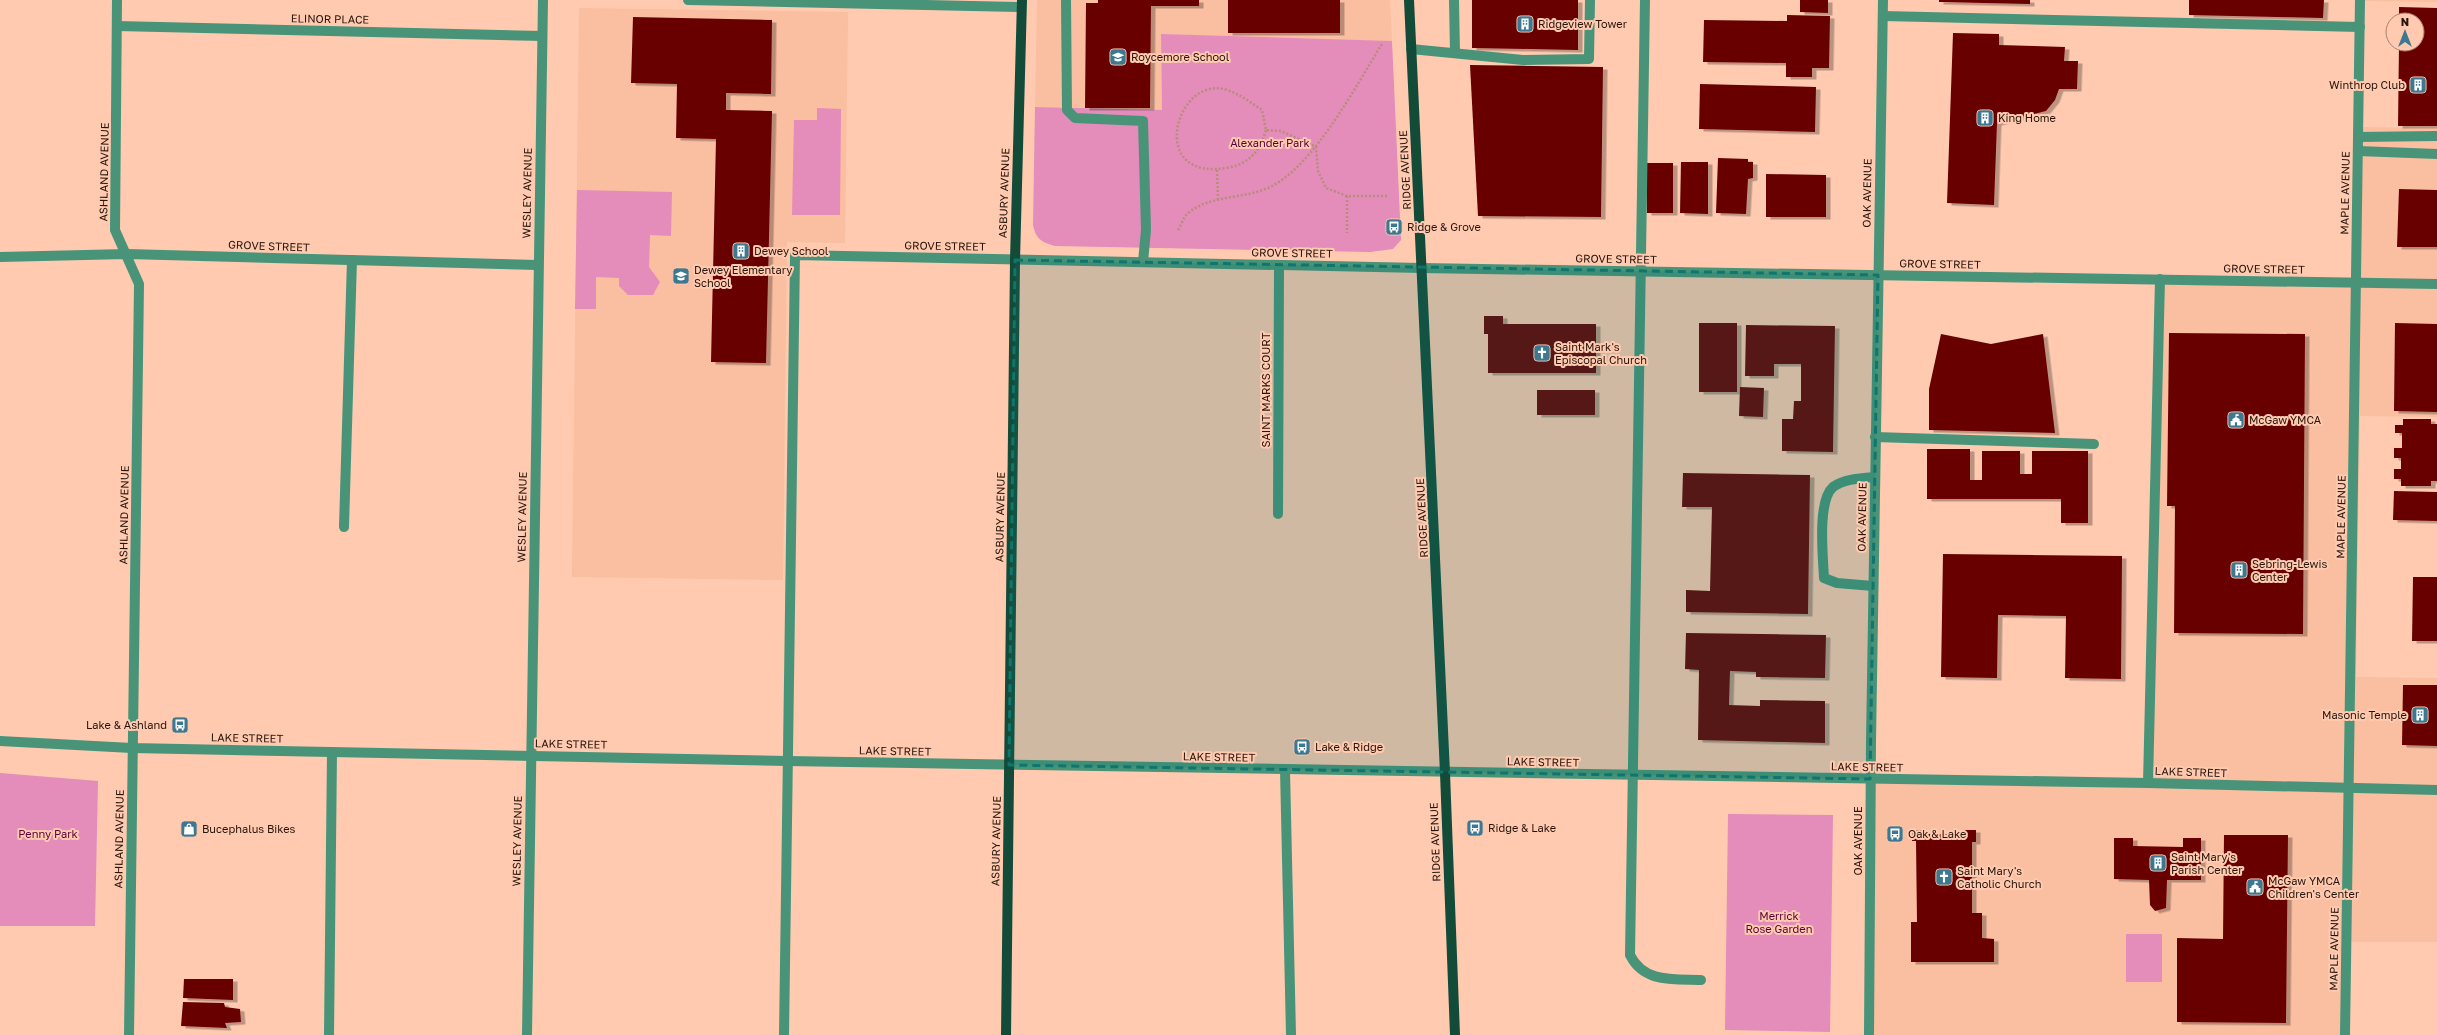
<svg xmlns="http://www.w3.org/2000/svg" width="2437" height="1035" viewBox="0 0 2437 1035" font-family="'Golos Text',sans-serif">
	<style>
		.built { fill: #fabea0 }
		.green { fill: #e48cba }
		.building { fill: #680306; filter: url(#shadow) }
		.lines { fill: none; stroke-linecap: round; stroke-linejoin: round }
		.path { stroke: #b78d79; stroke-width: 2.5; stroke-dasharray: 2 2; stroke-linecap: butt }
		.minor { stroke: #499479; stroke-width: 10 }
		.major { stroke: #134b39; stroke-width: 10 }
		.marked { fill: #0f766e; fill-opacity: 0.2; stroke: #0f766e; stroke-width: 3; stroke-dasharray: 8 5; stroke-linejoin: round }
		.labels { text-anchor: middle; stroke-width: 4; stroke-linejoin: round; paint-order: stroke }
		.street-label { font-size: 11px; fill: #27150b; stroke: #ffcab0 }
		.poi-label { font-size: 11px; fill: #27150b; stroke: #ffcab0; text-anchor: start }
		.park-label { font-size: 11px; fill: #59013b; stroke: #ffcab0 }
	</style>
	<defs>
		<filter id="shadow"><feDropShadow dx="4.5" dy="2.5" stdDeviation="0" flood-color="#0004"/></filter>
	</defs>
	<rect width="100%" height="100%" fill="#ffcab0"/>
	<g class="built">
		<polygon points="1037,0 1390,0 1392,41 1161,34 1162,110 1035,107"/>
		<polygon points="2437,0 2437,2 2357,1 2357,0"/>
		<polygon points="579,8 848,12 845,243 787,242 783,580 572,577"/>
		<polygon points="2354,127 2437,128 2437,417 2360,416 2356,677 2437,678 2437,942 2346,942 2345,1035 1869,1035 1870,779 2148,782 2156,276 2352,281"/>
	</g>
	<g class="green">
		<path d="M1161,34L1392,41L1401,240L1393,249L1370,252L1055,246C1041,242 1036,239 1033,225L1035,107L1162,110Z"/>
		<polygon points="817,108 841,109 840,215 792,215 794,120 817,120"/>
		<polygon points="577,190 672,192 671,236 650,235 649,267 660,282 653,295 628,295 619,286 619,278 596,277 596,309 575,309"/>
		<polygon points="0,773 98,781 95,926 0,926"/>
		<polygon points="1728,814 1833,815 1830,1032 1725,1030"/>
		<rect x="2126" y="934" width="36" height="48"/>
	</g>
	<g class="building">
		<polygon points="1098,0 1199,0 1199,6 1151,6 1150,108 1085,108 1086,3 1098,3"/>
		<rect x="1228" y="0" width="112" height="33"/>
		<polygon points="1472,0 1578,0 1578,50 1472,48"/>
		<polygon points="1800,0 1828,0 1828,13 1800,12"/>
		<polygon points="1939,0 2030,0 2030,4 1939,2"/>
		<polygon points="2189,0 2324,0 2323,18 2189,15"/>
		<polygon points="2399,7 2437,8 2437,126 2398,126 2399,44 2417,44 2417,20 2399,20"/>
		<polygon points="1787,15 1830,16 1829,68 1812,68 1812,77 1786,77 1786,63 1703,62 1704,20 1787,21"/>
		<polygon points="633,17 772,20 771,94 726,93 726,110 772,111 766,363 711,362 716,139 676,138 677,84 631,83"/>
		<polygon points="1953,33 1999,34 1999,45 2065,47 2064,61 2078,61 2077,89 2059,89 2055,100 2046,111 1997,123 1994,205 1947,203"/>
		<polygon points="1470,65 1603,67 1601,217 1478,216"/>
		<polygon points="1700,84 1816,87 1815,132 1699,129"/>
		<polygon points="1718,158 1748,159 1748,162 1753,162 1753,178 1748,179 1746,214 1716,213"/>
		<polygon points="1681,162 1708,162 1708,214 1680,213"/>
		<polygon points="1646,163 1673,163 1673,213 1647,213"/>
		<polygon points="1766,174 1826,175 1826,217 1766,217"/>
		<polygon points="2399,189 2437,190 2437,247 2397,247"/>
		<polygon points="1484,316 1503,316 1503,324 1596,324 1596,373 1488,373 1488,334 1484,334"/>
		<rect x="1699" y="323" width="38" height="69"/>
		<polygon points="2395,323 2437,324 2437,412 2394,411"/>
		<polygon points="1746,325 1835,326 1833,452 1782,451 1782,419 1793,419 1794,401 1801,401 1801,364 1774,364 1774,376 1745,376"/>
		<polygon points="2169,333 2305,334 2303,634 2174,633 2175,506 2167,506"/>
		<polygon points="1941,334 1991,344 2043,334 2055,433 1929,430 1929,389"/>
		<polygon points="1740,387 1764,388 1763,417 1739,416"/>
		<rect x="1537" y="390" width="58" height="25"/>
		<polygon points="2403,419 2431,419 2431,424 2437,424 2437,481 2431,481 2431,486 2401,486 2401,479 2394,479 2394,469 2401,469 2401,458 2394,458 2394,448 2402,448 2402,433 2395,433 2395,425 2403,425"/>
		<polygon points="1927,449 1970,449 1970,480 1982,480 1982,451 2020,451 2020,474 2032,474 2032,451 2088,451 2088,523 2061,523 2061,499 1927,499"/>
		<polygon points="1683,473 1810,475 1808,614 1686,612 1686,590 1710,591 1712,507 1682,507"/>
		<polygon points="2394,491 2437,492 2437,521 2393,520"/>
		<polygon points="1943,554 2122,556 2121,679 2065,678 2066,616 1998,615 1997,678 1941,677"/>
		<polygon points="2413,577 2437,577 2437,641 2412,641"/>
		<polygon points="1686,633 1826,635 1825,678 1756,677 1756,672 1730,671 1729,705 1760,706 1760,700 1825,701 1825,743 1698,740 1699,670 1685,669"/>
		<polygon points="2403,685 2437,685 2437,746 2402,745"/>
		<polygon points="1912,830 1925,830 1925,834 1965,834 1965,830 1976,830 1976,842 1972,842 1972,913 1982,913 1982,938 1994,939 1994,962 1911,962 1911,922 1917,922 1916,841 1912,841"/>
		<polygon points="2224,835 2288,835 2286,1023 2177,1022 2177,938 2223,939"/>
		<polygon points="2114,838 2133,838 2133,846 2183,847 2183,838 2201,838 2201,880 2167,880 2166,908 2155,911 2150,905 2149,880 2114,879"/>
		<polygon points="184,979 233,979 233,1000 183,998"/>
		<polygon points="183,1002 224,1003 225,1007 240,1009 241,1022 225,1023 227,1028 181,1026"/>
	</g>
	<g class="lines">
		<g class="path">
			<path d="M1266,130C1260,150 1251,162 1231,167C1145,186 1175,73 1227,90C1240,94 1251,103 1262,110L1266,130L1281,131L1316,147L1318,171L1326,188L1347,196H1387"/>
			<polyline points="1217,170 1218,201"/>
			<polyline points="1347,196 1347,233"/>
			<path d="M1178,230C1181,226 1183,218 1187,214C1208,195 1243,199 1268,188C1313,168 1355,87 1382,44"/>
		</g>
		<g class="minor">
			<polyline points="117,0 115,230 139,284 129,1035"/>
			<polyline points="688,0 1021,7"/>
			<polyline points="1066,0 1067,110 1075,118 1143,121 1146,230 1143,262"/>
			<polyline points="1454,0 1455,53"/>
			<path d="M1645,0L1630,955C1644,983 1673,979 1701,980"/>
			<polyline points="1883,16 2360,27"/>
			<polyline points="117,26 542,36"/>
			<polyline points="1411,49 1523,60 1589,59 1590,0"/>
			<polyline points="2358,137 2437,136"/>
			<polyline points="2358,151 2437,154"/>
			<polyline points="0,257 127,254 537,265"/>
			<polyline points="1875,437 2094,444"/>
			<polyline points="1278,514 1279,265"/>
			<polyline points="344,527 352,260"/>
			<path d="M1873,586L1837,583L1824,578C1823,557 1817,501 1833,487C1843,479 1862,478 1875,477"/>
			<polyline points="0,741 132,748 787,761 2148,783 2437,790"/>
			<polyline points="1285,770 1291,1035"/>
			<polyline points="2148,783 2160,279"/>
			<polyline points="329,1035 332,752"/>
			<polyline points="527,1035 543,0"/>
			<polyline points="784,1035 795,255 1422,268 2437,284"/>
			<polyline points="1869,1035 1871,742 1883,0"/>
			<polyline points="2345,1035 2360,0"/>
		</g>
		<g class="major">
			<polyline points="1409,0 1445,773 1455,1035"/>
			<polyline points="1006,1035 1015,260 1022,0"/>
		</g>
	</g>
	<path class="marked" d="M1015,260L1878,275L1870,779L1009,765Z"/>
	<defs>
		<g id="building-square" transform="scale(0.9)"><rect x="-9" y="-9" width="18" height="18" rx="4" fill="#3d7790" stroke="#ffcab0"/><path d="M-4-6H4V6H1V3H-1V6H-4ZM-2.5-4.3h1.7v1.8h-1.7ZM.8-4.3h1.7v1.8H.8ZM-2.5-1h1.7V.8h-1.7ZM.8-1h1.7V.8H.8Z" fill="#fff"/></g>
		<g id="school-square" transform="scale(0.9)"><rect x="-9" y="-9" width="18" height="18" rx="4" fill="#3d7790" stroke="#ffcab0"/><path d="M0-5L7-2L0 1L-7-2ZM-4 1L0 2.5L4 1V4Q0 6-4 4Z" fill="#fff"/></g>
		<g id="bus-square" transform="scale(0.9)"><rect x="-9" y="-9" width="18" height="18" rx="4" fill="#3d7790" stroke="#ffcab0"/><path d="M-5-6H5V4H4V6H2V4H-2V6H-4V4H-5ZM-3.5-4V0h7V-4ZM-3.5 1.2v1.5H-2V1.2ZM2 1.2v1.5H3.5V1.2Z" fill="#fff"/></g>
		<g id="church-square" transform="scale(0.9)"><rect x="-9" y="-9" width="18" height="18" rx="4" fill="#3d7790" stroke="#ffcab0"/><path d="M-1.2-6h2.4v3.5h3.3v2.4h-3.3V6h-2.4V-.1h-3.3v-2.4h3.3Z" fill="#fff"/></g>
		<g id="civic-square" transform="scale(0.9)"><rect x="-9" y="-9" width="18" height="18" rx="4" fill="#3d7790" stroke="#ffcab0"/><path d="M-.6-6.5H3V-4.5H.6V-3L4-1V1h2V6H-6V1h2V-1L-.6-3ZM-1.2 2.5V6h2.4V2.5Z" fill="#fff"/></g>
		<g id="shop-square" transform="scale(0.9)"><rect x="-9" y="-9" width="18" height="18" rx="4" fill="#3d7790" stroke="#ffcab0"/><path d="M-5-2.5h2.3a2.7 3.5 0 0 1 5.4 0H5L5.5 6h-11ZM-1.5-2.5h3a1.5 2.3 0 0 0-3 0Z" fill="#fff"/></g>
	</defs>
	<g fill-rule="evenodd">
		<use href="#building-square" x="1525" y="24"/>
		<use href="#school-square" x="1118" y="57"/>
		<use href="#building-square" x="2418" y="85"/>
		<use href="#building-square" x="1985" y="118"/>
		<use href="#bus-square" x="1394" y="227"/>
		<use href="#building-square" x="741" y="251"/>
		<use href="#school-square" x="681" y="276"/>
		<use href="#church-square" x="1542" y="353"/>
		<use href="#civic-square" x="2236" y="420"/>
		<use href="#building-square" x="2239" y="570"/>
		<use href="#building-square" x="2420" y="715"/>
		<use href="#bus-square" x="180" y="725"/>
		<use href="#bus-square" x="1302" y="747"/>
		<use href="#bus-square" x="1475" y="828"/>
		<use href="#shop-square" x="189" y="829"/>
		<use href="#bus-square" x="1895" y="834"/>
		<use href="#building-square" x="2158" y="863"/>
		<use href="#church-square" x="1944" y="877"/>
		<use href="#civic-square" x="2255" y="887"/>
	</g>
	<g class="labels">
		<g class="street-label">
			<text transform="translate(330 19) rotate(1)" y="4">ELINOR PLACE</text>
			<text transform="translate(1405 170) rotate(-93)" y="4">RIDGE AVENUE</text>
			<text transform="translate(104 172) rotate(-89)" y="4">ASHLAND AVENUE</text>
			<text transform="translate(527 193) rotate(-89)" y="4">WESLEY AVENUE</text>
			<text transform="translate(1004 193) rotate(-88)" y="4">ASBURY AVENUE</text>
			<text transform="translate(1867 193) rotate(-89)" y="4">OAK AVENUE</text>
			<text transform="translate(2345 193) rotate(-89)" y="4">MAPLE AVENUE</text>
			<text transform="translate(269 246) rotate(2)" y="4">GROVE STREET</text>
			<text transform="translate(945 246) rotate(1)" y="4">GROVE STREET</text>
			<text transform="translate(1292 253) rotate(1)" y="4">GROVE STREET</text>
			<text transform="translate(1616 259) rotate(1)" y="4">GROVE STREET</text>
			<text transform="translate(1940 264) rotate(1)" y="4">GROVE STREET</text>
			<text transform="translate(2264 269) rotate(1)" y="4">GROVE STREET</text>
			<text transform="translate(1266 390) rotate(-90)" y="4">SAINT MARKS COURT</text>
			<text transform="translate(124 515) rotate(-89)" y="4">ASHLAND AVENUE</text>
			<text transform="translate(522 517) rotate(-89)" y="4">WESLEY AVENUE</text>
			<text transform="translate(1000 517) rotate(-89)" y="4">ASBURY AVENUE</text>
			<text transform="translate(1862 517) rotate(-89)" y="4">OAK AVENUE</text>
			<text transform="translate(2341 517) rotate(-89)" y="4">MAPLE AVENUE</text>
			<text transform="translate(1422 518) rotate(-93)" y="4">RIDGE AVENUE</text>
			<text transform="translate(247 738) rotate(1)" y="4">LAKE STREET</text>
			<text transform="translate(571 744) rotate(1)" y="4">LAKE STREET</text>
			<text transform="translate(895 751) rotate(1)" y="4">LAKE STREET</text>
			<text transform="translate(1219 757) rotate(1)" y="4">LAKE STREET</text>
			<text transform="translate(1543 762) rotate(1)" y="4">LAKE STREET</text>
			<text transform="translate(1867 767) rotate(1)" y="4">LAKE STREET</text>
			<text transform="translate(2191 772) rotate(2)" y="4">LAKE STREET</text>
			<text transform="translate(119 839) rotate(-89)" y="4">ASHLAND AVENUE</text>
			<text transform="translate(517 841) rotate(-89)" y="4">WESLEY AVENUE</text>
			<text transform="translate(996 841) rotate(-89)" y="4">ASBURY AVENUE</text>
			<text transform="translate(1858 841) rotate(-90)" y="4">OAK AVENUE</text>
			<text transform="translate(1435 842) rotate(-92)" y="4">RIDGE AVENUE</text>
			<text transform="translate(2334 949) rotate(-89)" y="4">MAPLE AVENUE</text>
		</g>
		<g class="poi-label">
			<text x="1538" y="28">Ridgeview Tower</text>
			<text x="1131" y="61">Roycemore School</text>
			<text x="2405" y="89" text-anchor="end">Winthrop Club</text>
			<text x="1998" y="122">King Home</text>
			<text x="1407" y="231">Ridge &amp; Grove</text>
			<text x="754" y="255">Dewey School</text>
			<text x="694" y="274">Dewey Elementary<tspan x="694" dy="13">School</tspan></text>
			<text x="1555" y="351">Saint Mark's<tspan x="1555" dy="13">Episcopal Church</tspan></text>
			<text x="2249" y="424">McGaw YMCA</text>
			<text x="2252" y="568">Sebring-Lewis<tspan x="2252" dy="13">Center</tspan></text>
			<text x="2407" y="719" text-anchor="end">Masonic Temple</text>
			<text x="167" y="729" text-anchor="end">Lake &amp; Ashland</text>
			<text x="1315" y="751">Lake &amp; Ridge</text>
			<text x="1488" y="832">Ridge &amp; Lake</text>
			<text x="202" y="833">Bucephalus Bikes</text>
			<text x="1908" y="838">Oak &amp; Lake</text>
			<text x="2171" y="861">Saint Mary's<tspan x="2171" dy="13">Parish Center</tspan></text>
			<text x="1957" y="875">Saint Mary's<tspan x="1957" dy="13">Catholic Church</tspan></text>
			<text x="2268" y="885">McGaw YMCA<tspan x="2268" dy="13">Children's Center</tspan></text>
		</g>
		<g class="park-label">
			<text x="1270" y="147">Alexander Park</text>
			<text x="48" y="838">Penny Park</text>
			<text x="1779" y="920">Merrick<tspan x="1779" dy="13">Rose Garden</tspan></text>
		</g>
	</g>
	<g transform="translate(2405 32)"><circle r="19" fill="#ffcab0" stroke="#a9826e"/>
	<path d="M0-3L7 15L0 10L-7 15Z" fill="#3d7790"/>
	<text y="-6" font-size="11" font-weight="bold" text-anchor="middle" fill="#27150b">N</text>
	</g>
</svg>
